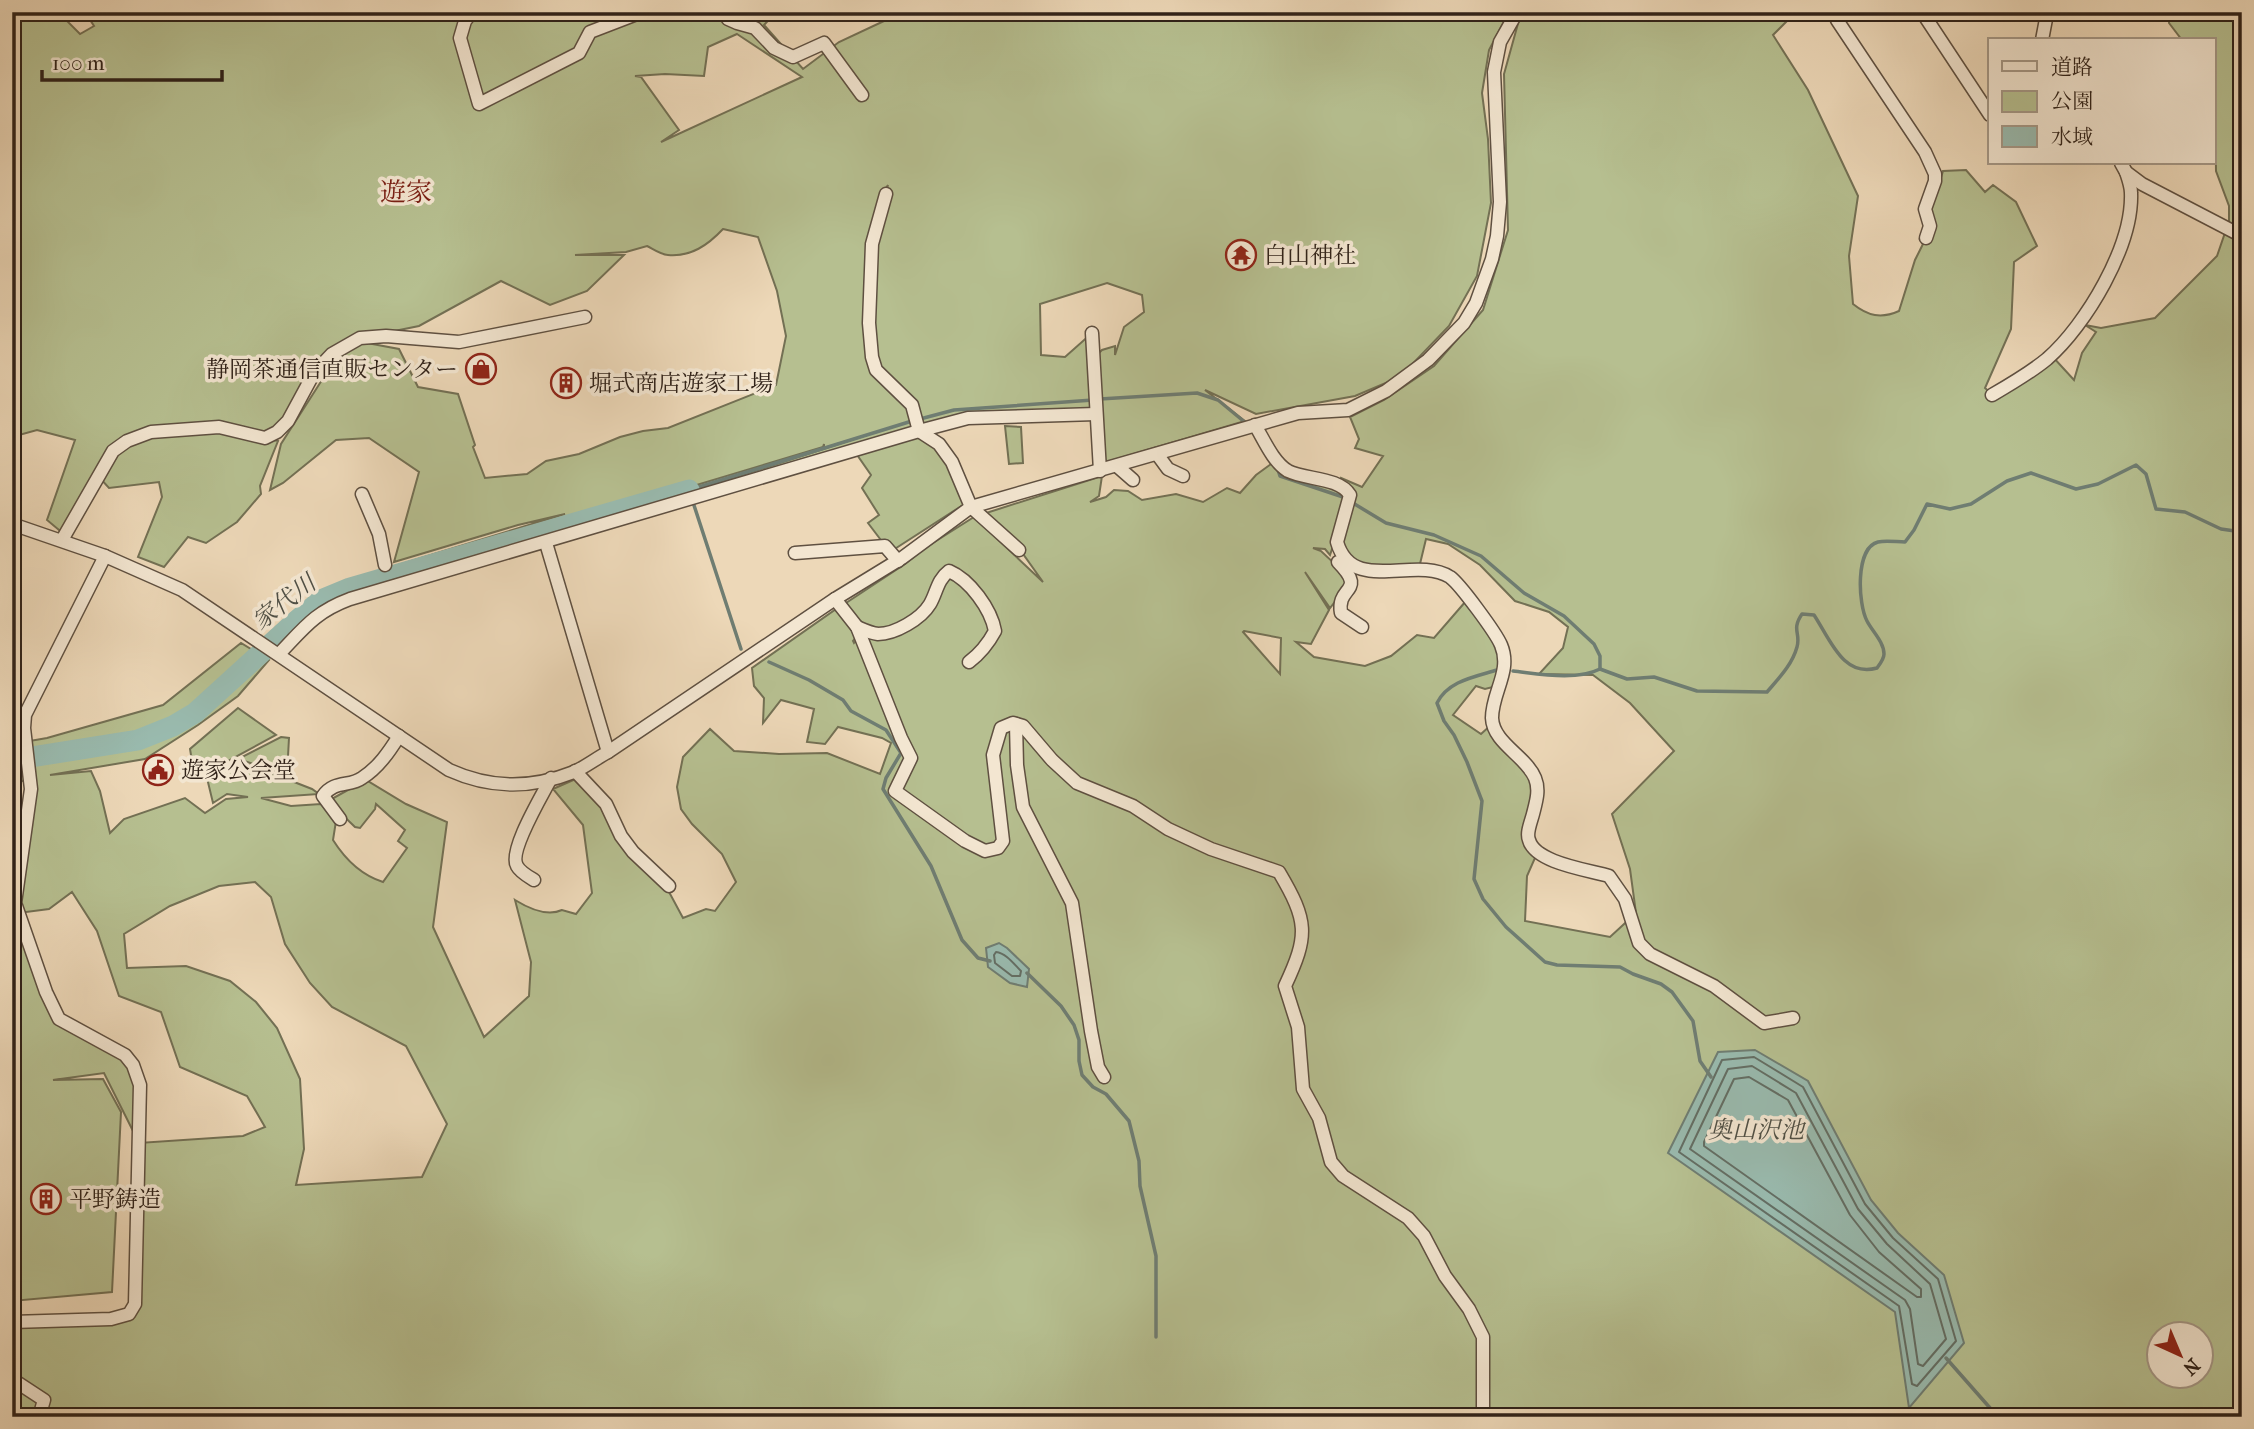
<svg xmlns="http://www.w3.org/2000/svg" width="2254" height="1429" viewBox="0 0 2254 1429" font-family="'IM FELL French Canon','Noto Serif JP',serif">
	<style>
		.green { fill: #b6bf90; stroke: #737054; stroke-width: 2; fill-rule: evenodd }
		.water { fill: #99baae; stroke: #6f7d72; stroke-width: 2 }
		.lines { fill: none; stroke-linecap: round; stroke-linejoin: round }
		.shore { stroke: #646e64; stroke-width: 2 }
		.stream { stroke: #6f7d72; stroke-width: 3.5 }
		.river { stroke: #99baae; stroke-width: 21 }
		.street-casing { stroke: #5f5041; stroke-width: 15 }
		.street { stroke: #f3e6d1; stroke-width: 12 }
		.labels { text-anchor: middle; stroke-width: 7; stroke-linejoin: round; paint-order: stroke }
		.poi-label { font-size: 23px; fill: #302219; stroke: #f3e6d1; text-anchor: start }
		.water-label { font-size: 24px; font-style: italic; fill: #505046; stroke: #f3e6d1 }
		.quarter-label { font-size: 26px; fill: #7a1f14; stroke: #f3e6d1 }
	</style>
	<rect width="100%" height="100%" fill="#edd8b8"/>
	<filter id="stains"><feTurbulence type="fractalNoise" baseFrequency=".00286" numOctaves="4"/><feColorMatrix values="0 0 0 0 .2 0 0 0 0 .09 0 0 0 0 .02 0 0 0 .5 -.17"/></filter>
	<radialGradient id="worn" r=".72"><stop offset=".6" stop-color="#630" stop-opacity="0"/><stop offset="1" stop-color="#630" stop-opacity=".3"/></radialGradient>
	<g class="green">
		<path d="M20,12H62L66,20L80,34L94,26L85,12H204L210,17L214,12H776L764,25L803,69L839,42L884,21L885,12H972L1000,19L1019,12H1509L1489,50L1482,93L1488,139L1491,203L1477,276L1449,326L1400,377L1355,396L1256,414L1205,390L1245,421L1103,463L1099,416H998L919,430C936,449 966,478 963,505L890,552L868,523L879,515L862,488L871,475L855,452L328,606L284,647L271,632L321,593L362,576L565,514L518,525L394,562L419,472L369,438L336,440L283,483L270,490L281,444L329,369L352,344L331,354L297,404L265,438L278,441L260,486L261,494L237,522L206,543L188,537L164,567L138,557L162,497L159,482L109,488L99,477L65,535L47,520L75,440L37,430L12,437V16ZM737,34L802,77L661,142L679,130L641,77L635,76L665,74L704,76L708,47ZM888,185L876,228L870,342L864,284L879,198ZM723,229L758,237L777,291L786,336L776,385L668,428L643,431L620,437L579,454L546,461L527,474L485,478L473,447L475,445L458,394L418,387L399,349L356,341L360,338L419,326L501,281L550,305L587,291L624,255H575L626,252L647,246C653,249 661,255 668,255C691,257 708,245 723,229ZM1107,283L1142,295L1144,312L1124,327L1115,355V346L1102,350L1094,358L1092,333L1065,357L1041,355L1040,304ZM867,435L705,487H690L823,447L824,444V448Z"/>
		<path d="M1525,12H1796L1773,35L1808,90L1858,196L1849,256L1853,304C1868,316 1881,319 1899,311L1915,260L1930,230L1926,206L1939,184L1943,171L1966,170L1985,192L1993,185L2016,202L2037,246L2014,262L2011,329L1985,388L1993,395L2053,357L2074,380L2082,353L2096,332L2085,325L2101,328L2155,318L2217,256L2229,221V206L2216,171L2214,40H2182L2169,23V12H2242V1417H12V1319H111L135,1304L139,1143L104,1073L53,1080L103,1079L121,1112L112,1292L12,1301V744L47,738L163,705L241,643L269,660L238,696L198,725L145,759L50,775L91,771L100,791L110,833L124,819L185,798L205,813L226,799L248,797L227,794L213,803L207,778L237,763L253,766L312,789L319,794L261,798L291,806L321,804L336,821L333,840C345,859 361,875 383,882L407,848L398,841L405,830L376,804L375,809L360,828L355,827L328,801L366,780L406,804L447,822L433,927L484,1037L529,996L531,962L515,900C528,908 547,917 562,910L576,914L592,893L583,825L553,789L580,777L623,838L668,890L683,918L706,909L715,911L736,882L722,854L692,824L681,809L677,787L683,757L710,729L734,751L779,754L827,753L880,774L891,743L882,738L838,727L825,744L807,742L814,709L781,700L763,723L764,698L754,686L752,668L839,607L857,636L853,641L854,643L866,628L859,623L846,603L905,564L925,548L974,517L1043,582L1023,554L983,514L1102,476L1099,496L1090,502L1106,497L1114,490L1128,491L1142,500L1176,494L1203,502L1227,488L1240,493L1256,475L1271,464L1339,486L1341,478L1362,487L1383,456L1355,448L1359,439L1350,417L1384,400L1434,366L1483,310L1508,230L1504,74L1519,20ZM1347,505L1340,551L1373,571L1419,568L1426,539L1448,544L1480,565L1515,601L1549,612L1568,627L1563,648L1539,674L1593,675L1630,703L1674,751L1612,814L1630,869L1636,913L1610,937L1525,921L1527,876L1535,858L1525,845L1537,786L1491,725L1481,734L1453,715L1476,686L1485,689L1497,686L1499,649L1466,601L1434,638L1417,635L1391,656L1365,666L1314,657L1296,642L1311,644L1329,610L1305,572L1330,608L1352,580L1321,551L1313,548L1325,549L1330,555ZM1244,631L1281,638L1280,674L1243,632ZM30,778L15,903L21,783H17ZM255,882L271,897L285,944L310,983L332,1007L406,1046L447,1124L422,1177L296,1185L304,1149L300,1079L277,1028L256,1002L230,981L186,966L127,968L124,934L170,906L219,886ZM72,892L97,931L119,996L161,1012L180,1067L247,1096L265,1127L243,1136L139,1143L140,1085L117,1050L65,1023L18,913L49,909ZM2160,1334H2202V1376H2160Z"/>
		<polygon points="1005,426 1021,427 1023,463 1009,464"/>
		<polygon points="238,708 276,735 204,774 191,755 190,749"/>
		<polygon points="281,737 289,738 287,775 238,759"/>
	</g>
	<g class="water">
		<polygon points="999,943 1007,948 1029,969 1027,987 1010,983 988,967 986,948"/>
		<polygon points="1755,1050 1808,1081 1871,1200 1898,1233 1944,1275 1964,1343 1909,1408 1895,1312 1668,1153 1718,1052"/>
	</g>
	<g class="lines">
		<g class="shore">
			<path d="M996,952C1006,953 1014,964 1021,971L1020,976H1012L995,963L994,955Z"/>
			<polygon points="1754,1057 1803,1087 1865,1204 1893,1238 1938,1279 1956,1341 1917,1386 1912,1384 1899,1306 1679,1152 1722,1060"/>
			<polygon points="1752,1066 1796,1093 1858,1209 1887,1244 1930,1284 1946,1339 1923,1366 1918,1364 1910,1309 1905,1300 1690,1149 1728,1069"/>
			<polygon points="1749,1077 1788,1100 1850,1215 1879,1252 1921,1289 1921,1297 1917,1297 1704,1146 1704,1142 1734,1079"/>
		</g>
		<g class="stream">
			<polyline points="1100,399 1197,393 1218,400 1247,424"/>
			<polyline points="920,419 954,410 1093,400"/>
			<polyline points="1277,467 1280,476 1343,497 1386,523 1434,535 1481,556 1524,593 1564,616 1594,644 1600,656 1600,669"/>
			<polyline points="741,649 689,490 912,421"/>
			<polyline points="769,662 809,680 843,700 851,711 886,730 901,753 886,778 883,789 931,866 962,940 978,958 990,961"/>
			<path d="M1497,670C1474,677 1448,681 1437,703L1444,721L1454,735L1467,762L1482,801L1474,879L1483,899L1506,927L1545,962L1557,965L1620,967L1633,974L1661,984L1672,992L1693,1021L1700,1061L1711,1077"/>
			<path d="M1513,671C1540,674 1576,681 1600,669L1627,679L1654,677L1697,691L1767,692C1779,678 1792,665 1797,647C1801,633 1791,630 1802,614L1814,615C1830,639 1843,678 1877,668C1880,664 1884,659 1884,654C1884,642 1872,631 1867,621C1858,604 1855,548 1878,542C1886,540 1897,542 1905,542L1914,530L1927,504L1950,509L1971,504L2007,481L2031,473L2076,489L2098,484L2136,465L2146,474L2156,509L2185,512L2221,529L2242,532"/>
			<polyline points="1027,973 1061,1006 1074,1025 1079,1040 1079,1061 1082,1075 1093,1087 1106,1094 1129,1121 1139,1161 1140,1186 1156,1256 1156,1337"/>
			<polyline points="1946,1358 1998,1417"/>
		</g>
		<polyline class="river" points="12,760 138,740 173,726 195,713 296,621 321,600 350,588 689,490"/>
		<g class="street-casing">
			<g id="street">
				<polyline points="472,12 465,21 460,38 479,104 579,53 590,32 642,12"/>
				<polyline points="723,12 728,19 737,23 755,28 774,48 793,57 824,43 862,95"/>
				<polyline points="1838,12 1837,20 1925,152 1935,174 1935,181 1925,209 1930,226 1926,238"/>
				<polyline points="1922,12 1990,115"/>
				<polyline points="2039,12 2046,19 2042,40"/>
				<polyline points="2121,163 2126,172 2142,184 2242,236"/>
				<polyline points="886,194 872,244 869,323 872,357 876,370 912,405 919,431 939,444 952,462 971,507 1019,550"/>
				<polyline points="1092,333 1100,471"/>
				<path d="M1992,395C2011,384 2030,373 2047,359C2086,325 2133,246 2131,193C2131,186 2128,178 2126,172"/>
				<path d="M1255,425C1264,440 1273,462 1288,471C1306,480 1339,477 1350,495L1337,542C1352,595 1415,555 1450,577C1460,584 1496,633 1501,645C1512,671 1492,692 1492,718C1493,743 1526,756 1535,778C1540,790 1536,802 1533,814C1531,822 1526,833 1529,840C1535,863 1589,870 1609,876L1625,899L1639,943L1650,954L1714,986L1764,1023L1793,1018"/>
				<polyline points="1157,454 1168,469 1183,476"/>
				<polyline points="1117,466 1133,480"/>
				<polyline points="362,494 379,534 385,565"/>
				<path d="M12,524L105,556L182,590L449,770C491,789 531,789 574,772C585,767 597,758 608,752L835,599L902,558L971,507L1298,413L1348,410L1386,391L1428,360L1464,323L1476,303L1492,259L1497,236L1500,202L1494,72L1500,42L1517,12"/>
				<polyline points="62,540 113,451 127,441 151,432 219,427 265,438 277,432 288,421 314,373 332,354 360,338 386,336 459,342 585,317"/>
				<polyline points="546,543 608,752"/>
				<polyline points="795,553 885,546 898,561"/>
				<path d="M1338,562C1368,593 1336,585 1341,613L1362,627"/>
				<path d="M835,599L857,627L901,738L911,758L895,791L965,841L985,851L998,848L1003,841L993,755L1001,728L1013,723L1023,726L1052,760L1077,783L1133,806L1168,829L1211,849L1279,872C1308,921 1309,935 1285,986L1298,1027L1303,1089L1319,1118L1331,1162L1343,1176L1408,1218L1424,1236L1445,1276L1469,1309L1483,1337V1417"/>
				<path d="M857,627C864,630 870,633 878,634C895,634 921,619 930,604C937,592 937,580 949,571C970,580 991,609 995,631C988,644 981,653 969,662"/>
				<path d="M279,654C304,628 315,612 350,599L919,431L968,418L1096,414"/>
				<polyline points="1016,724 1017,765 1023,807 1072,903 1091,1031 1098,1067 1104,1077"/>
				<polyline points="575,771 606,804 621,836 633,852 669,886"/>
				<path d="M340,819L323,796C334,780 350,787 362,778C378,768 389,752 399,736"/>
				<path d="M534,880C529,877 520,872 517,866C508,851 543,794 551,778"/>
				<polyline points="12,1322 111,1319 129,1314 135,1304 140,1085 133,1065 125,1055 59,1019 46,992 15,903 31,789 24,728 25,715 105,556"/>
				<polyline points="12,1379 44,1400 39,1417"/>
			</g>
		</g>
		<use href="#street" class="street"/>
	</g>
	<defs>
		<g id="temple-ring" transform="scale(1.575)"><circle r="9.5" fill="#f3e6d1" stroke="#8f2418" stroke-width="1.5"/><path d="M0-6L5-2H3V0L6.5 2.5H4V6H1.5V3h-3V6H-4V2.5H-6.5L-3 0V-2H-5Z" fill="#8f2418"/></g>
		<g id="shop-ring" transform="scale(1.575)"><circle r="9.5" fill="#f3e6d1" stroke="#8f2418" stroke-width="1.5"/><path d="M-5-2.5h2.3a2.7 3.5 0 0 1 5.4 0H5L5.5 6h-11ZM-1.5-2.5h3a1.5 2.3 0 0 0-3 0Z" fill="#8f2418"/></g>
		<g id="building-ring" transform="scale(1.575)"><circle r="9.5" fill="#f3e6d1" stroke="#8f2418" stroke-width="1.5"/><path d="M-4-6H4V6H1V3H-1V6H-4ZM-2.5-4.3h1.7v1.8h-1.7ZM.8-4.3h1.7v1.8H.8ZM-2.5-1h1.7V.8h-1.7ZM.8-1h1.7V.8H.8Z" fill="#8f2418"/></g>
		<g id="civic-ring" transform="scale(1.575)"><circle r="9.5" fill="#f3e6d1" stroke="#8f2418" stroke-width="1.5"/><path d="M-.6-6.5H3V-4.5H.6V-3L4-1V1h2V6H-6V1h2V-1L-.6-3ZM-1.2 2.5V6h2.4V2.5Z" fill="#8f2418"/></g>
	</defs>
	<g fill-rule="evenodd">
		<use href="#temple-ring" x="1241" y="255"/>
		<use href="#shop-ring" x="481" y="369"/>
		<use href="#building-ring" x="566" y="383"/>
		<use href="#civic-ring" x="158" y="770"/>
		<use href="#building-ring" x="46" y="1199"/>
	</g>
	<g class="labels">
		<g class="poi-label">
			<text x="1264" y="263">白山神社</text>
			<text x="458" y="377" text-anchor="end">静岡茶通信直販センター</text>
			<text x="589" y="391">堀式商店遊家工場</text>
			<text x="181" y="778">遊家公会堂</text>
			<text x="69" y="1207">平野鋳造</text>
		</g>
		<g class="water-label">
			<text transform="translate(284 602) rotate(-38)" y="8">家代川</text>
			<text x="1756" y="1138">奥山沢池</text>
		</g>
		<g class="quarter-label">
			<text x="406" y="201">遊家</text>
		</g>
	</g>
	<rect width="2254" height="1429" fill="none" stroke="#edd8b8" stroke-width="42"/>
	<rect x="14" y="14" width="2226" height="1401" fill="none" stroke="#302219" stroke-width="3.5"/>
	<rect x="21" y="21" width="2212" height="1387" fill="none" stroke="#302219" stroke-width="2"/>
	<rect x="1988" y="38" width="228" height="126" fill="#f3e6d1" stroke="#a59887" stroke-width="2"/>
	<rect x="2002" y="61" width="35" height="10" fill="#f3e6d1" stroke="#a59887" stroke-width="2"/>
	<text x="2051" y="74" font-size="21" fill="#302219">道路</text>
	<rect x="2002" y="91" width="35" height="21" fill="#b6bf90" stroke="#a59887" stroke-width="2"/>
	<text x="2051" y="108" font-size="21" fill="#302219">公園</text>
	<rect x="2002" y="126" width="35" height="21" fill="#99baae" stroke="#a59887" stroke-width="2"/>
	<text x="2051" y="144" font-size="21" fill="#302219">水域</text>
	<g transform="translate(2180 1355) rotate(136)"><circle r="33" fill="#f3e6d1" stroke="#a59887" stroke-width="2"/>
	<path d="M0-5L12 26L0 18L-12 26Z" fill="#8f2418"/>
	<text y="-10" font-size="19" font-weight="bold" text-anchor="middle" fill="#302219">N</text>
	</g>
	<path d="M42 70v10h180v-10" fill="none" stroke="#302219" stroke-width="3.5"/>
	<text x="52" y="70" font-size="21" fill="#302219" stroke="#f3e6d1" stroke-width="5" paint-order="stroke">100 m</text>
	<rect width="100%" height="100%" filter="url(#stains)"/>
	<rect width="100%" height="100%" fill="url(#worn)"/>
</svg>
